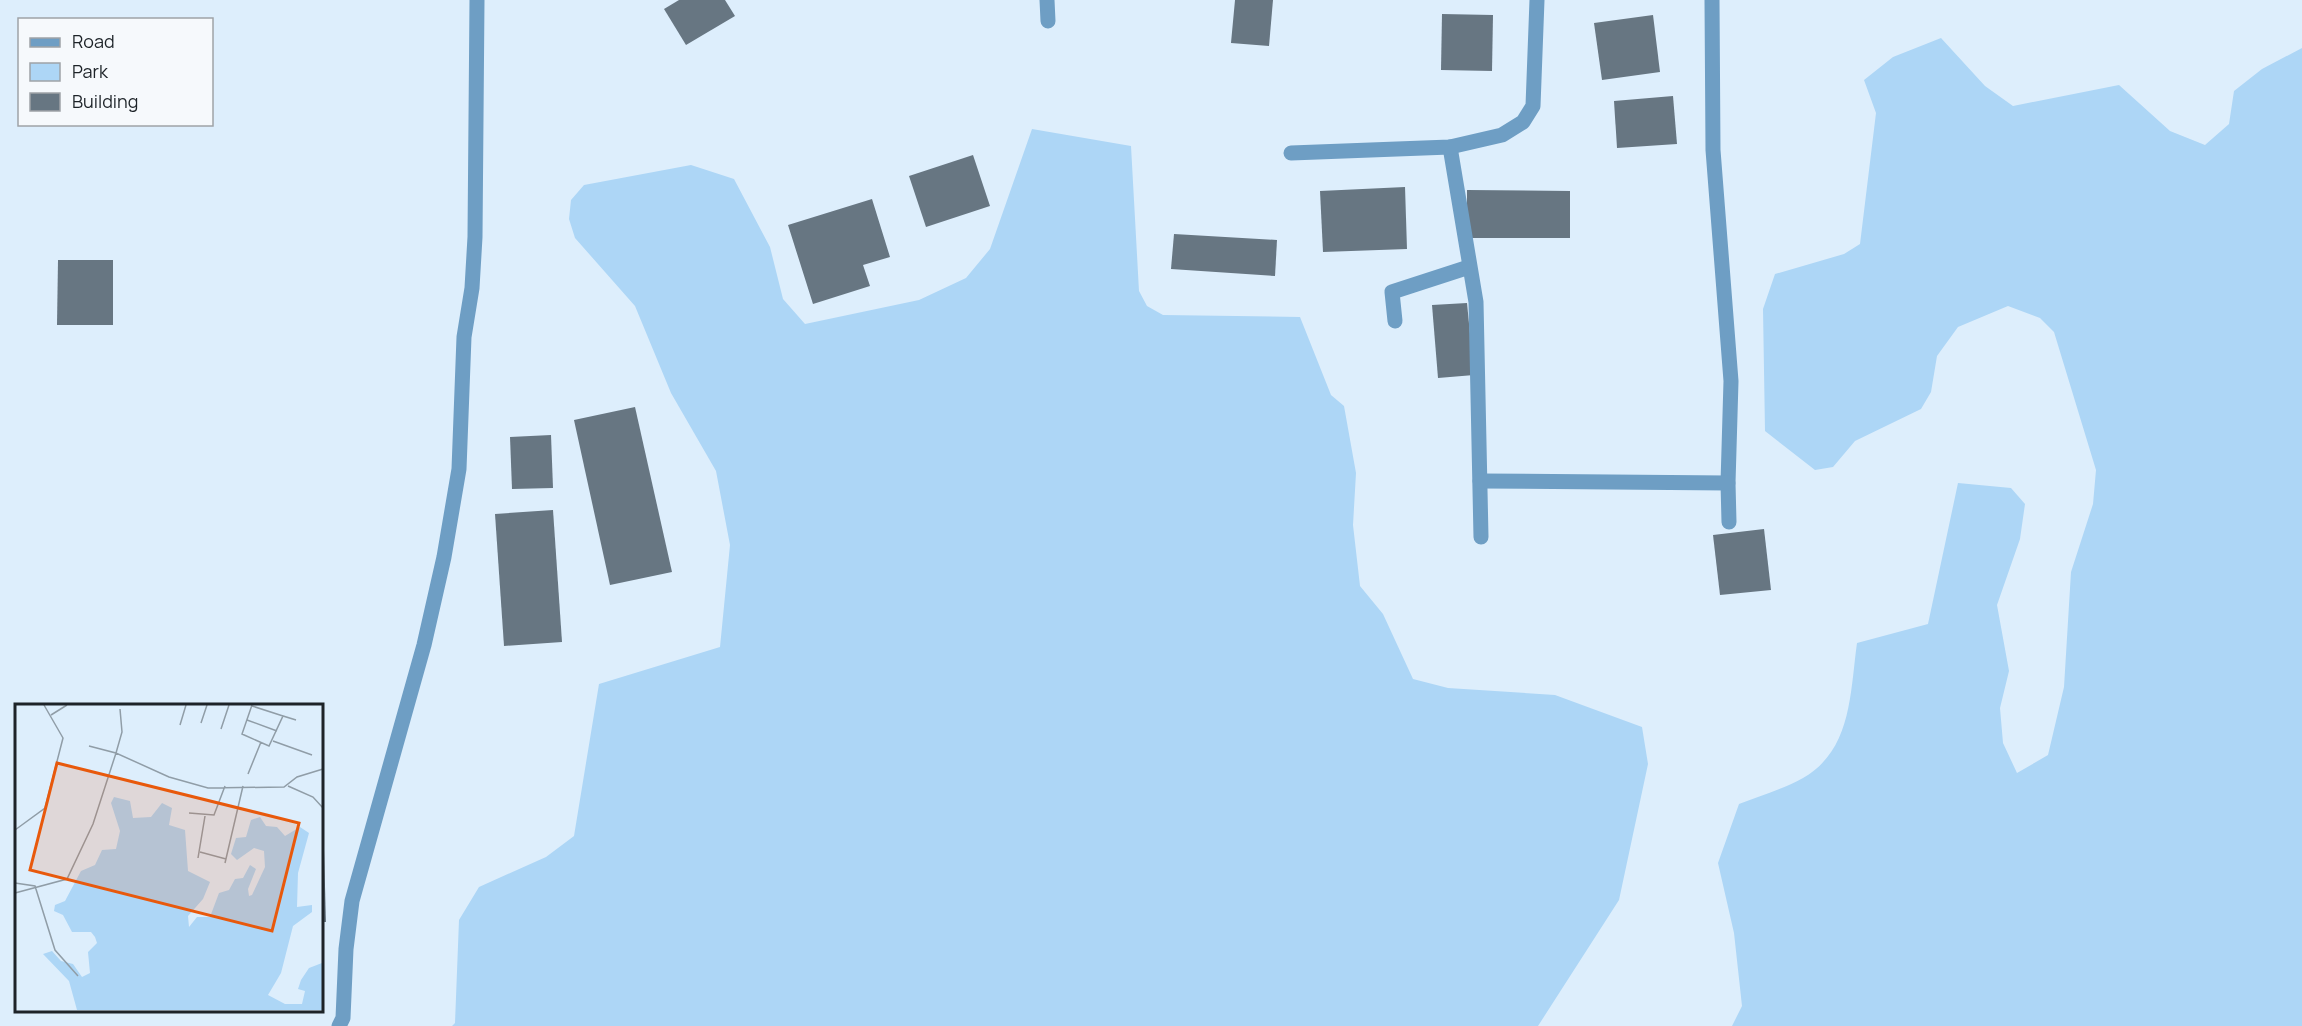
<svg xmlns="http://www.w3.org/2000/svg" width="2302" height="1026" viewBox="0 0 2302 1026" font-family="Manrope,sans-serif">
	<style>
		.green { fill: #add6f6 }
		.building { fill: #677682 }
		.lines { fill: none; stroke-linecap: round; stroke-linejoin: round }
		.service { stroke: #6e9ec4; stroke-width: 15 }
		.minor { stroke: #6e9ec4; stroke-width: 15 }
		.inset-road { fill: none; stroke: #909da7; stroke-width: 1.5 }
		.view { fill: #e8590c; fill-opacity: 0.15; stroke: #e8590c; stroke-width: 3 }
		.inset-edge { fill: none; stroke: #1d2328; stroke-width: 3 }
	</style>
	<rect width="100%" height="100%" fill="#ddeefc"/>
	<g class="green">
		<path d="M1941,38L1985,86L2013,106L2119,85L2170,131L2205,145L2229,124L2234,91L2262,69L2302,48V1026H1732L1742,1006L1734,933L1718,863L1739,804C1760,796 1783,789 1803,778C1852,750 1850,693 1857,643L1928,624L1958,483L2011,488L2025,504L2020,539L1997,605L2009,671L2000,708L2003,743L2017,773L2048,755L2064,687L2071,572L2093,504L2096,470L2054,332L2040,318L2008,306L1958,327L1937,356L1931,392L1921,409L1855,441L1833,467L1815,470L1765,431L1763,309L1775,274L1844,254L1860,244L1876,113L1864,80L1893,57Z"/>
		<polygon points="1032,129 1131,146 1139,291 1147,306 1163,315 1300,317 1331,395 1344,406 1356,473 1353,525 1360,586 1383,614 1413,679 1448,688 1555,695 1642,727 1648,764 1619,900 1538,1026 452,1026 455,1023 459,920 479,887 546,857 574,836 599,684 720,647 730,545 716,471 671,393 635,306 575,238 569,219 571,200 584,185 691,165 734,179 770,247 783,299 805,324 919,300 966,278 990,249"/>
	</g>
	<g class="building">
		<polygon points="679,0 725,0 735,16 686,45 664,9"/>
		<polygon points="1235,0 1273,0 1269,46 1231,43"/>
		<polygon points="1442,14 1493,15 1492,71 1441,70"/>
		<polygon points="1653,15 1660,72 1602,80 1594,23"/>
		<polygon points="1673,96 1677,144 1617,148 1614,101"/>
		<polygon points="973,155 990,206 926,227 909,176"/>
		<polygon points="1405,187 1407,249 1323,252 1320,191"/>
		<polygon points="1467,190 1570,191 1570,238 1467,238"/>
		<polygon points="872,199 890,257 863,265 870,286 813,304 788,225"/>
		<polygon points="1174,234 1277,240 1275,276 1171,269"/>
		<polygon points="58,260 113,260 113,325 57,325"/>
		<polygon points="1467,303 1474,375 1438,378 1432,305"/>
		<polygon points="635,407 672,572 610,585 574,420"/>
		<polygon points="551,435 553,488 512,489 510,437"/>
		<polygon points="553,510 562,642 504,646 495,514"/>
		<polygon points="1764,529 1771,590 1720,595 1713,535"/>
		<polygon points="324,850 326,922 321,922 321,851"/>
	</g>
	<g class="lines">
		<g class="service">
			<polyline points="1047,0 1048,21"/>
			<polyline points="1395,321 1392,292 1469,267"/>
		</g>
		<g class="minor">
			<polyline points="1712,0 1713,150 1731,381 1728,483 1729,522"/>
			<polyline points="1450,147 1476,302 1481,537"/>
			<polyline points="1291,153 1450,147 1502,135 1523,122 1533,106 1537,0"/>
			<polyline points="1480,481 1728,483"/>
			<polyline points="339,1026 343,1018 346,949 352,901 424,645 444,557 459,469 464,337 472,288 475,237 477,0"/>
		</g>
	</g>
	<g transform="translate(15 704)">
		<rect width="308" height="308" fill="#ddeefc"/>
		<path d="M99,93L115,97L118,114L136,113L147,99L157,104L154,121L170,126L173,167L195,178L188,195L173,212L174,223L182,213H195L204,189L214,186L220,175L228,174L235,161L241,165L233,185L234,192L237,191L250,163L249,147L239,144L222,156L216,150L221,134L231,133L236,116L245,113L251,122L262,123L270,132L285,123L294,129L283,169L282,203L297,201V208L278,222L266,269L253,291L270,300H287L290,287L283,285L286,276L294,264L307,259V306H62L54,277L28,250L37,247L46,257L58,260L67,273L75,269L73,248L82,239L80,233L76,228H57L48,211L39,207L40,201L50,197L66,167L80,161L87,146L101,145L105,127L96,99Z" fill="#add6f6"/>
		<path class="inset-road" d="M237,1L227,30L254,42L268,12L281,16M237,2L268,12M36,11L52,1M232,16L262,27M186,19L192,1M165,21L171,1M206,25L214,1M258,37L297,51M74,42L101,49L107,28L105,5M233,70L246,38M273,82L298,93L308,104M174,109L199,111L210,82M0,126L30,104L48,34L29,1M185,148L211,155M183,154L190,112M210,159L228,82M0,179L20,182L40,246L63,272M0,189L52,175L78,120L101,49L154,73L193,84L269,83L282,73L308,65"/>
		<path class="view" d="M42,59L284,119L257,227L15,166Z"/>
		<rect width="308" height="308" class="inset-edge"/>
	</g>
	<rect x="18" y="18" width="195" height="108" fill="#f6f9fc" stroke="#9fa3a7" stroke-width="1.5"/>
	<rect x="30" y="38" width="30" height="9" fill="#6e9ec4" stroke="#9fa3a7" stroke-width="1.5"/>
	<text x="72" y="48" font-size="18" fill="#1d2328">Road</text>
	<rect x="30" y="63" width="30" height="18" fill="#add6f6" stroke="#9fa3a7" stroke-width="1.5"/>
	<text x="72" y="78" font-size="18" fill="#1d2328">Park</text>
	<rect x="30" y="93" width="30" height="18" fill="#677682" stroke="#9fa3a7" stroke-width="1.5"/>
	<text x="72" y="108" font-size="18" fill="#1d2328">Building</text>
</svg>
